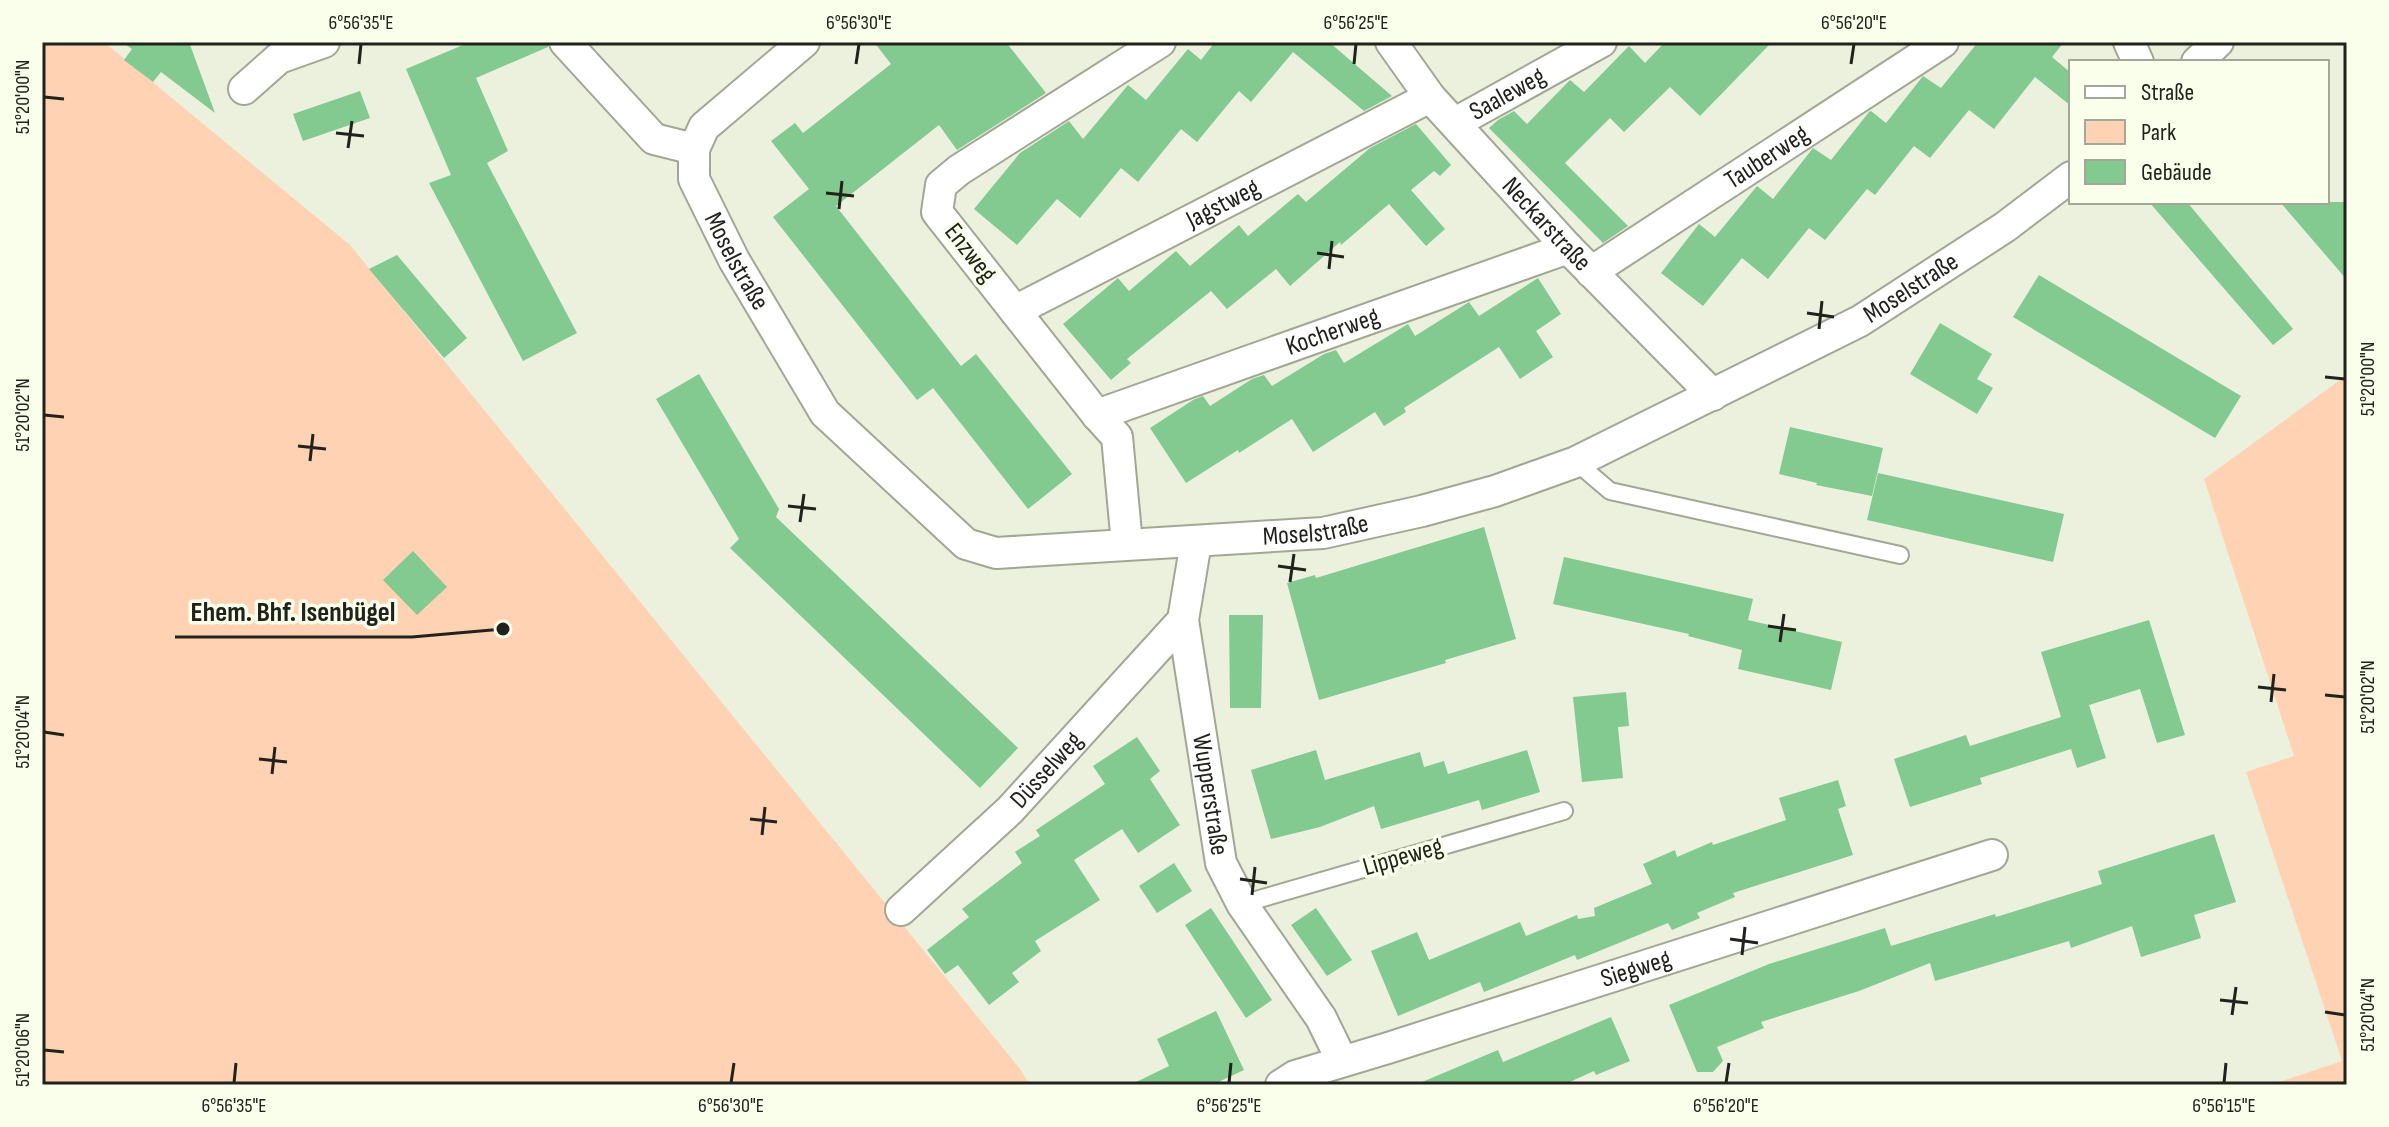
<svg xmlns="http://www.w3.org/2000/svg" width="2389" height="1127" font-family="'Sofia Sans Condensed',sans-serif">
	<rect width="100%" height="100%" fill="#ecf1dd"/>
	<path fill="#fed2b2" d="M 42,42 L 104,42 L 350,245 L 1020,1069 L 1030,1085 L 42,1085 Z
		M 2347,375 L 2347,1085 L 2270,1085 L 2342,1061 L 2246,772 L 2294,756 L 2204,479 Z"/>
	<path fill="#82ca90" d="M 122,42 L 189,42 L 215,113 L 161,72 L 153,82 L 124,60 L 132,49 Z
		M 470,42 L 548,42 L 548,47 L 476,78 L 508,151 L 487,163 L 577,333 L 523,361 L 429,183 L 451,175 L 406,69 Z
		M 874,42 L 1006,42 L 1046,93 L 957,150 L 939,125 L 836,206 L 961,366 L 976,354 L 1072,474 L 1028,509 L 933,388 L 917,400 L 773,217 L 809,189 L 771,141 L 795,123 L 803,133 L 891,64 Z
		M 1215,42 L 1329,42 L 1392,96 L 1364,111 L 1293,52 L 1251,102 L 1239,91 L 1197,142 L 1181,129 L 1138,182 L 1121,168 L 1080,218 L 1057,199 L 1017,245 L 974,209 L 1020,153 L 1069,121 L 1083,139 L 1128,85 L 1146,100 L 1188,49 L 1201,60 Z
		M 1665,42 L 1772,42 L 1700,116 L 1670,87 L 1624,132 L 1610,118 L 1565,163 L 1628,226 L 1603,243 L 1489,128 L 1498,120 L 1514,111 L 1527,124 L 1570,80 L 1584,92 L 1629,46 L 1645,63 Z
		M 1978,42 L 2064,42 L 2052,57 L 2071,73 L 2071,106 L 2035,77 L 1994,129 L 1969,110 L 1930,158 L 1914,146 L 1875,195 L 1867,189 L 1825,240 L 1809,228 L 1768,279 L 1742,258 L 1703,306 L 1661,273 L 1699,224 L 1715,237 L 1757,186 L 1773,199 L 1813,148 L 1831,160 L 1869,112 L 1871,111 L 1886,123 L 1923,76 L 1941,88 Z
		M 360,91 L 370,118 L 303,141 L 293,114 Z
		M 1416,124 L 1451,165 L 1440,176 L 1434,171 L 1411,190 L 1445,229 L 1426,246 L 1389,204 L 1341,245 L 1340,242 L 1290,286 L 1276,269 L 1227,309 L 1211,291 L 1127,359 L 1131,363 L 1111,380 L 1063,324 L 1118,278 L 1129,291 L 1176,251 L 1190,266 L 1239,225 L 1248,236 L 1298,194 L 1306,202 L 1370,148 Z
		M 2149,202 L 2187,202 L 2293,329 L 2273,345 Z
		M 2280,202 L 2347,202 L 2347,280 L 2323,252 Z
		M 397,255 L 467,338 L 444,358 L 369,269 Z
		M 2039,275 L 2241,396 L 2215,438 L 2013,317 Z
		M 1538,278 L 1561,314 L 1536,331 L 1553,357 L 1520,379 L 1499,347 L 1404,408 L 1406,412 L 1384,426 L 1375,412 L 1313,452 L 1292,419 L 1239,453 L 1238,450 L 1186,483 L 1150,428 L 1193,400 L 1203,396 L 1210,406 L 1252,379 L 1264,375 L 1272,386 L 1324,354 L 1336,350 L 1344,363 L 1408,324 L 1415,336 L 1469,302 L 1479,316 Z
		M 1940,323 L 1992,354 L 1977,379 L 1993,388 L 1977,414 L 1910,374 Z
		M 699,374 L 779,509 L 776,517 L 1018,748 L 980,788 L 730,548 L 739,539 L 656,399 Z
		M 1790,427 L 1883,448 L 1872,496 L 1816,485 L 1817,483 L 1779,474 Z
		M 1878,473 L 2064,514 L 2053,562 L 1867,520 Z
		M 1484,527 L 1516,639 L 1445,660 L 1446,663 L 1319,700 L 1287,583 L 1315,575 L 1316,578 Z
		M 413,551 L 447,587 L 417,615 L 383,580 Z
		M 1564,557 L 1753,599 L 1748,620 L 1842,642 L 1831,690 L 1738,669 L 1742,650 L 1688,636 L 1689,634 L 1553,604 Z
		M 1229,615 L 1263,615 L 1261,708 L 1230,708 Z
		M 2149,620 L 2185,735 L 2157,743 L 2140,689 L 2089,705 L 2106,758 L 2077,768 L 2071,749 L 1980,778 L 1982,784 L 1910,807 L 1894,759 L 1966,735 L 1970,746 L 2061,717 L 2041,652 Z
		M 1626,692 L 1629,726 L 1618,727 L 1623,778 L 1582,782 L 1573,697 Z
		M 1137,737 L 1160,771 L 1150,779 L 1180,825 L 1138,853 L 1122,829 L 1074,860 L 1100,900 L 1035,941 L 1041,951 L 1012,973 L 1019,982 L 989,1005 L 958,965 L 945,974 L 927,950 L 969,917 L 962,909 L 1022,863 L 1015,852 L 1040,836 L 1036,830 L 1105,784 L 1093,766 Z
		M 1316,750 L 1325,780 L 1420,752 L 1424,767 L 1444,761 L 1448,774 L 1527,750 L 1540,792 L 1482,810 L 1479,800 L 1381,829 L 1374,806 L 1320,827 L 1271,839 L 1251,770 Z
		M 1838,780 L 1846,806 L 1838,809 L 1853,855 L 1733,893 L 1735,897 L 1697,913 L 1700,918 L 1672,930 L 1668,923 L 1577,960 L 1575,955 L 1484,992 L 1480,982 L 1398,1016 L 1371,951 L 1417,932 L 1429,960 L 1520,922 L 1526,936 L 1577,915 L 1578,919 L 1595,916 L 1594,908 L 1652,884 L 1643,864 L 1675,850 L 1677,857 L 1712,842 L 1713,845 L 1786,820 L 1779,798 Z
		M 2214,834 L 2236,902 L 2194,915 L 2201,938 L 2141,957 L 2132,926 L 2071,948 L 2069,941 L 1935,981 L 1930,963 L 1859,991 L 1761,1022 L 1764,1028 L 1717,1047 L 1723,1061 L 1713,1072 L 1697,1072 L 1669,1005 L 1769,964 L 1885,928 L 1891,946 L 1995,914 L 1996,917 L 2102,884 L 2098,871 Z
		M 1174,863 L 1192,891 L 1157,913 L 1139,886 Z
		M 1211,908 L 1272,1000 L 1246,1018 L 1185,925 Z
		M 1316,908 L 1352,960 L 1327,976 L 1291,925 Z
		M 1216,1011 L 1244,1070 L 1212,1085 L 1130,1085 L 1169,1066 L 1157,1039 Z
		M 1611,1017 L 1630,1061 L 1596,1075 L 1594,1071 L 1563,1085 L 1415,1085 L 1498,1050 L 1503,1062 Z"/>
	<g fill="none" stroke-linecap="round" stroke-linejoin="round">
		<g stroke="#a2a793" stroke-width="20">
			<path id="service" d="M 1576,462 L 1610,491 L 1900,555
				M 1242,904 L 1564,811"/>
		</g>
		<g stroke="#a2a793" stroke-width="34">
			<g id="minor">
				<path d="M 565,42 L 654,139 L 694,149"/>
				<path id="s1" d="M 804,42 L 704,127 L 694,149 L 694,179 L 734,260 L 825,413 L 966,544 L 996,553 L 1323,533 L 1422,511 L 1495,491 L 1576,462 L 1860,321 L 2005,227 L 2071,177"/>
				<path id="s2" d="M 1391,42 L 1430,97 L 1568,248 L 1713,395"/>
				<path d="M 2129,42 L 2138,62"/>
				<path d="M 2197,62 L 2218,42"/>
				<path d="M 244,89 L 279,58 L 324,42"/>
				<path id="s3" d="M 1455,123 L 1601,42"/>
				<path id="s4" d="M 1591,272 L 1943,42"/>
				<path id="s5" d="M 1015,311 L 1430,97"/>
				<path id="s6" d="M 1097,415 L 1568,248"/>
				<path id="s7" d="M 1196,542 L 1183,620 L 1221,863 L 1242,904 L 1321,1018 L 1342,1061"/>
				<path d="M 1127,544 L 1117,437 L 1097,415 L 937,212 L 941,185 L 959,170 L 1160,42"/>
				<path id="s8" d="M 901,910 L 1010,810 L 1183,620"/>
				<path id="s9" d="M 1281,1085 L 1295,1076 L 1388,1048 L 1992,855"/>
			</g>
		</g>
		<use href="#service" stroke="#fff" stroke-width="16"/>
		<use href="#minor" stroke="#fff" stroke-width="30"/>
	</g>
	<path fill="none" stroke="#20221b" stroke-width="3" d="M 359,64 L 361,44M 856,64 L 859,44M 1354,64 L 1356,44M 1851,64 L 1854,44M 44,97 L 64,99M 336,133 L 364,136M 348,148 L 352,121M 826,193 L 854,196M 839,209 L 842,181M 1317,253 L 1344,257M 1329,269 L 1332,241M 1807,313 L 1834,317M 1819,329 L 1822,301M 2325,377 L 2345,379M 44,415 L 64,417M 298,446 L 326,449M 310,461 L 313,434M 788,506 L 816,509M 800,522 L 804,494M 1278,566 L 1306,570M 1290,582 L 1294,554M 1768,626 L 1796,630M 1780,642 L 1784,614M 2258,687 L 2286,690M 2325,695 L 2345,697M 2271,702 L 2274,674M 44,732 L 64,735M 259,759 L 287,762M 272,774 L 275,747M 750,819 L 777,822M 762,835 L 765,807M 1240,879 L 1267,883M 1252,895 L 1255,867M 1730,939 L 1758,943M 1742,955 L 1745,927M 2220,1000 L 2248,1003M 2325,1012 L 2345,1015M 2232,1015 L 2236,987M 44,1050 L 64,1052M 234,1083 L 236,1063M 731,1083 L 734,1063M 1229,1083 L 1231,1063M 1726,1083 L 1729,1063M 2224,1083 L 2226,1063"/>
	<g text-anchor="middle" dominant-baseline="central" stroke-width="7" stroke-linejoin="round" paint-order="stroke">
		<g font-size="26" fill="#20221b" stroke="#f9ffea">
			<text stroke="none"><textPath href="#s3" startOffset="60">Saaleweg</textPath></text>
			<text stroke="none"><textPath href="#s4" startOffset="210">Tauberweg</textPath></text>
			<text stroke="none"><textPath href="#s5" startOffset="234">Jagstweg</textPath></text>
			<text stroke="none"><textPath href="#s2" startOffset="240">Neckarstraße</textPath></text>
			<text transform="translate(970 253) rotate(52)">Enzweg</text>
			<text stroke="none"><textPath href="#s1" startOffset="278">Moselstraße</textPath></text>
			<text stroke="none"><textPath href="#s1" startOffset="1646">Moselstraße</textPath></text>
			<text stroke="none"><textPath href="#s6" startOffset="250">Kocherweg</textPath></text>
			<text stroke="none"><textPath href="#s1" startOffset="998">Moselstraße</textPath></text>
			<text stroke="none"><textPath href="#s8" startOffset="202">Düsselweg</textPath></text>
			<text stroke="none"><textPath href="#s7" startOffset="256">Wupperstraße</textPath></text>
			<text transform="translate(1403 857) rotate(-16)">Lippeweg</text>
			<text stroke="none"><textPath href="#s9" startOffset="374">Siegweg</textPath></text>
		</g>
	</g>
	<path fill="none" stroke="#20221b" stroke-width="3" d="M503 629L412 637H175"/>
	<circle fill="#20221b" stroke="#f9ffea" stroke-width="3" cx="503" cy="629" r="8"/>
	<g font-size="28" text-anchor="middle" font-weight="bold" fill="#20221b" stroke="#f9ffea" stroke-width="7" stroke-linejoin="round" paint-order="stroke">
		<text x="293" y="621">Ehem. Bhf. Isenbügel</text>
	</g>
	<rect width="2389" height="1127" fill="none" stroke="#f9ffea" stroke-width="88"/>
	<rect x="2069" y="60" width="260" height="144" fill="#f9ffea" stroke="#a2a797" stroke-width="2"/>
	<rect x="2085" y="86" width="40" height="12" fill="#ffffff" stroke="#a2a797" stroke-width="2"/>
	<text x="2141" y="100" font-size="24" fill="#20221b">Straße</text>
	<rect x="2085" y="120" width="40" height="24" fill="#fed2b2" stroke="#a2a797" stroke-width="2"/>
	<text x="2141" y="140" font-size="24" fill="#20221b">Park</text>
	<rect x="2085" y="160" width="40" height="24" fill="#82ca90" stroke="#a2a797" stroke-width="2"/>
	<text x="2141" y="180" font-size="24" fill="#20221b">Gebäude</text>
	<rect x="44" y="44" width="2301" height="1039" fill="none" stroke="#20221b" stroke-width="3"/>
	<g font-size="20" text-anchor="middle" fill="#20221b">
		<text x="361" y="29">6°56'35"E</text>
		<text x="859" y="29">6°56'30"E</text>
		<text x="1356" y="29">6°56'25"E</text>
		<text x="1854" y="29">6°56'20"E</text>
		<text transform="translate(22 97) rotate(-90)" y="7">51°20'00"N</text>
		<text transform="translate(2367 379) rotate(-90)" y="7">51°20'00"N</text>
		<text transform="translate(22 415) rotate(-90)" y="7">51°20'02"N</text>
		<text transform="translate(2367 697) rotate(-90)" y="7">51°20'02"N</text>
		<text transform="translate(22 732) rotate(-90)" y="7">51°20'04"N</text>
		<text transform="translate(2367 1015) rotate(-90)" y="7">51°20'04"N</text>
		<text transform="translate(22 1050) rotate(-90)" y="7">51°20'06"N</text>
		<text x="234" y="1112">6°56'35"E</text>
		<text x="731" y="1112">6°56'30"E</text>
		<text x="1229" y="1112">6°56'25"E</text>
		<text x="1726" y="1112">6°56'20"E</text>
		<text x="2224" y="1112">6°56'15"E</text>
	</g>
</svg>
